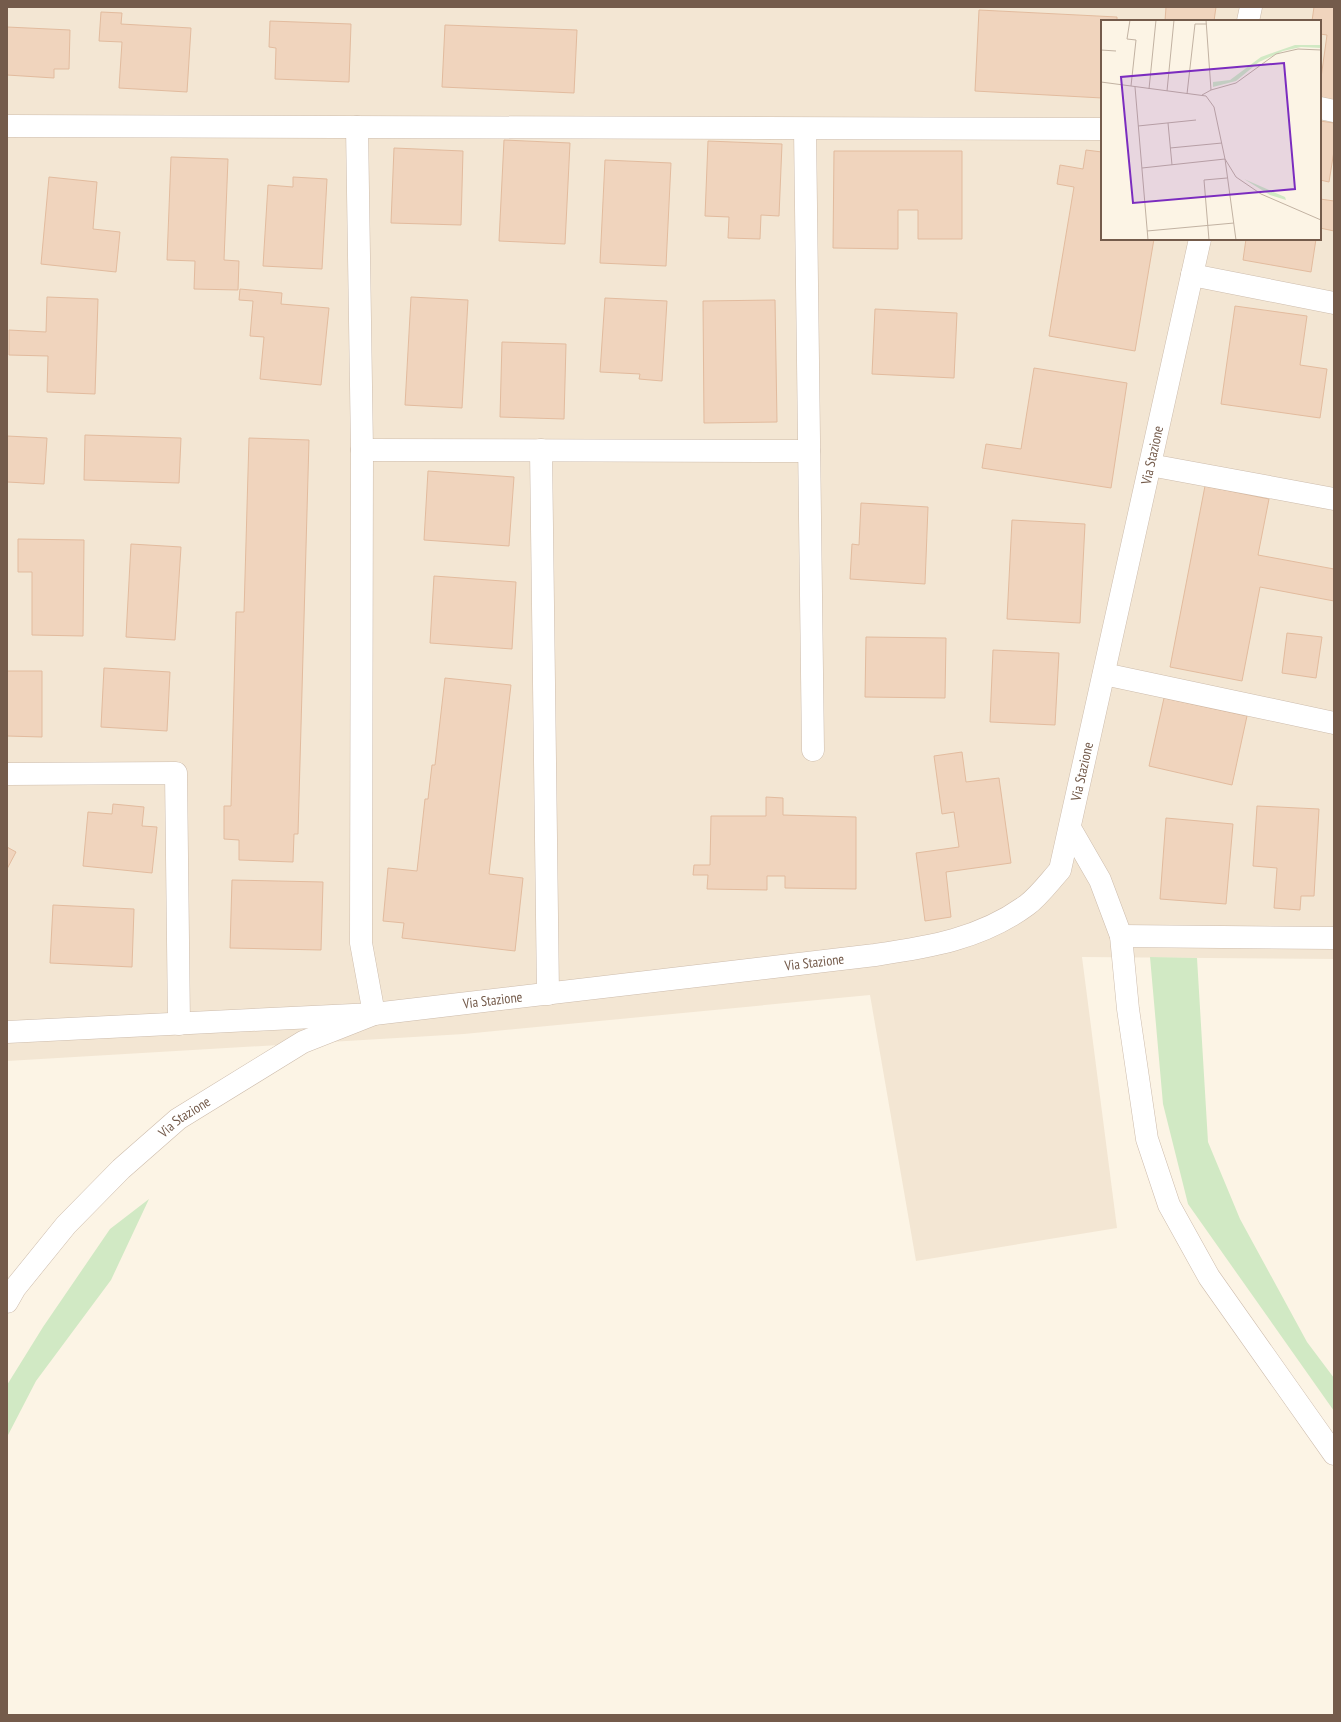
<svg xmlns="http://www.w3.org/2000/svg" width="1341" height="1722" font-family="'PT Sans Narrow',sans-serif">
	<rect width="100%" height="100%" fill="#fcf4e5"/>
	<path fill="#f3e6d3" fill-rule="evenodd" d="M 7,7 L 1334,7 L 1334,959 L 1082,957 L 1117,1228 L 916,1261 L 870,995 L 464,1034 L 7,1061 ZM 1102,21 L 1320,21 L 1320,239 L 1102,239 Z"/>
	<path fill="#d1e9c4" d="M 1150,957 L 1197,958 L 1208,1142 L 1240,1219 L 1307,1342 L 1334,1378 L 1334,1411 L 1188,1204 L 1163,1104 Z
		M 149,1199 L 111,1280 L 36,1381 L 7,1437 L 7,1385 L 43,1327 L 110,1229 Z"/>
	<path fill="#f0d4bd" stroke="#e2bb9e" d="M 1166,7 L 1216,7 L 1214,21 L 1165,21 Z
		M 1314,7 L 1334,7 L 1334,107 L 1320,105 L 1320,85 L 1327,35 L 1320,34 L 1320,21 L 1312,21 Z
		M 979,10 L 1117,17 L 1117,21 L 1102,21 L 1102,98 L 975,91 Z
		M 101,12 L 122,13 L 121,24 L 191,28 L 187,92 L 119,88 L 122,42 L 99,41 Z
		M 270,21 L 351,24 L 349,82 L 275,79 L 276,48 L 269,47 Z
		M 445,25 L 577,30 L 574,93 L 442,87 Z
		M 7,27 L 70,30 L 69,69 L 54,69 L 54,78 L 7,75 Z
		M 1320,121 L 1334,123 L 1334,151 L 1329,182 L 1320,180 Z
		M 504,140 L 570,143 L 565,244 L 499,241 Z
		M 708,141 L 782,144 L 779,216 L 761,215 L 760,239 L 728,238 L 729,217 L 705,216 Z
		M 394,148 L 463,151 L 461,225 L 391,223 Z
		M 1086,150 L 1102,152 L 1102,239 L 1154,239 L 1135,351 L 1049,336 L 1074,187 L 1057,184 L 1060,165 L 1083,169 Z
		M 834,151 L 962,151 L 962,239 L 918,239 L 918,210 L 898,210 L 898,249 L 833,248 Z
		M 171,157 L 228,159 L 224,260 L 239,261 L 238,290 L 194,289 L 195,261 L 167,260 Z
		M 605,160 L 671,163 L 666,266 L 600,263 Z
		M 49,177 L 97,182 L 93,229 L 120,232 L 116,272 L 41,264 Z
		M 293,177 L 327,179 L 322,269 L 263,266 L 268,185 L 293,187 Z
		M 1320,199 L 1334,201 L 1334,231 L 1320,228 Z
		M 1246,239 L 1316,239 L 1311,272 L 1243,260 Z
		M 240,289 L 282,293 L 281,304 L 329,308 L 321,385 L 260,379 L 264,337 L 250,336 L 253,301 L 239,300 Z
		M 47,297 L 98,299 L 95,394 L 47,392 L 48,356 L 9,355 L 9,330 L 46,332 Z
		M 411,297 L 468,300 L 462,408 L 405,405 Z
		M 605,298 L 667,301 L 662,381 L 639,379 L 640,374 L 600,372 Z
		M 775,300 L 777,422 L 704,423 L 703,301 Z
		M 1235,306 L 1307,316 L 1300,365 L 1327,369 L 1320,418 L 1221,404 Z
		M 875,309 L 957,313 L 954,378 L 872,374 Z
		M 502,342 L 566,344 L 564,419 L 500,417 Z
		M 1034,368 L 1127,383 L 1111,488 L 982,468 L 986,444 L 1021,449 Z
		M 85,435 L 181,438 L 179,483 L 84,480 Z
		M 7,436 L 47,438 L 44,484 L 7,482 Z
		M 249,438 L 309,440 L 298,834 L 294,834 L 293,862 L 239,860 L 239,840 L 224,839 L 224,806 L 231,806 L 236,612 L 244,612 Z
		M 428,471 L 514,477 L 509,546 L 424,540 Z
		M 1205,486 L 1269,499 L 1258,555 L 1334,569 L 1334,601 L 1260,587 L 1242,681 L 1170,667 Z
		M 861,503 L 928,507 L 925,584 L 850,579 L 852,544 L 859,545 Z
		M 1012,520 L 1085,524 L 1080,623 L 1007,619 Z
		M 18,539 L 84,540 L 83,636 L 32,635 L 32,572 L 18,572 Z
		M 131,544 L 181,547 L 175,640 L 126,637 Z
		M 434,576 L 516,582 L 512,649 L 430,643 Z
		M 1287,633 L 1322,637 L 1316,678 L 1282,673 Z
		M 866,637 L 946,638 L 945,698 L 865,697 Z
		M 993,650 L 1059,653 L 1055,725 L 990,722 Z
		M 104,668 L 170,672 L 167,731 L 101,727 Z
		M 7,671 L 42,671 L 42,737 L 7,736 Z
		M 445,678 L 511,685 L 489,874 L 523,878 L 515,951 L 402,938 L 404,923 L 383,921 L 388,868 L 417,871 L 425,799 L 428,799 L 432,765 L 435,765 Z
		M 1164,698 L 1247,716 L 1232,785 L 1149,766 Z
		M 962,752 L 966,782 L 999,778 L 1011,863 L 946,872 L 951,917 L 925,921 L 916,853 L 959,847 L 954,812 L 942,814 L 934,756 Z
		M 766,797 L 783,798 L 783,815 L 856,817 L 856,889 L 785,888 L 785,876 L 767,876 L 767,890 L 707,889 L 708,875 L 693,875 L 694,865 L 710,865 L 711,816 L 766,816 Z
		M 113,804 L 144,807 L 142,826 L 157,827 L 152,873 L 83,866 L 88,812 L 112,814 Z
		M 1257,806 L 1319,809 L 1314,896 L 1301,896 L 1300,910 L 1274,908 L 1277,868 L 1253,866 Z
		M 1166,818 L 1233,824 L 1226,904 L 1160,899 Z
		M 7,847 L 16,852 L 7,869 Z
		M 232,880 L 323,882 L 321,950 L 230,948 Z
		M 53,905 L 134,909 L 132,967 L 50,963 Z"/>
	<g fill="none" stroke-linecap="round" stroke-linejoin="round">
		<g stroke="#cdbcac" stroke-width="23">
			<g id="minor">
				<path d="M 1248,21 L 1251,7"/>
				<path d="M 1320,108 L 1334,111"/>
				<path d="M 7,126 L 1102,129"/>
				<path d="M 805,129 L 813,750"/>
				<path d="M 1192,275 L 1334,303"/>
				<path d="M 362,450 L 809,451"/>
				<path d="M 541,450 L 548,994"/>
				<path d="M 1150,465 L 1334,499"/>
				<path d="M 1104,674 L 1334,723"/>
				<path d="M 7,774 L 176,773 L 179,1024"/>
				<path d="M 1070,828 L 1100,880 L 1121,936 L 1128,1009 L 1147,1139 L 1169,1205 L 1209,1277 L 1334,1454"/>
				<path d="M 1121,936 L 1334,938"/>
				<path d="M 7,1032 L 374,1014 L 361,943 L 362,450 L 357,127"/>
				<path id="s1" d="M 7,1302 L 15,1288 L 66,1225 L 121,1169 L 178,1119 L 303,1042 L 374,1014 L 875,955 C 929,947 981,939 1027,905 C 1039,896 1050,881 1060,870 L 1200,239"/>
			</g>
		</g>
		<use href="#minor" stroke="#fff" stroke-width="22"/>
	</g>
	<g text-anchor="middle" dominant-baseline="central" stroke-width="3.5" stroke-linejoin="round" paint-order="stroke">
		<g font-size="14" fill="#745b4b" stroke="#fef8eb">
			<text stroke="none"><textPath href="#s1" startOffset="1614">Via Stazione</textPath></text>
			<text stroke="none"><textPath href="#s1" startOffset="1290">Via Stazione</textPath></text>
			<text stroke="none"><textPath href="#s1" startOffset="918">Via Stazione</textPath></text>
			<text stroke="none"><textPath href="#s1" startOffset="594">Via Stazione</textPath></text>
			<text stroke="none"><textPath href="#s1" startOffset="258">Via Stazione</textPath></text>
		</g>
	</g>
	<g transform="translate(1101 20)">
		<rect width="220" height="220" fill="#fcf4e5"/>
		<path d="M 194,25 L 220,25 L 220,28 L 200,27 L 182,31 L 158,42 L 135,61 L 112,67 L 112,62 L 129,60 L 160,37 ZM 143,159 L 184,177 L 185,180 L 169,175 Z" fill="#d1e9c4"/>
		<path fill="none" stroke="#c2b2a2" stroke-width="1" d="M 29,0 L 26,19 L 35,20 L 30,66M 105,0 L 110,70M 0,30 L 15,31M 0,62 L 105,76 L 113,87 L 124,139 L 135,157 L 160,174 L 220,200M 34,67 L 47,220M 48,69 L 55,0M 66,71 L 73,0M 86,74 L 94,4 L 106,4M 101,75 L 110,70 L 135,63 L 175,34 L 197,29 L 220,30M 67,103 L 71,145M 37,106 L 95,100M 69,128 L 121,123M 41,148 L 124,139 L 135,220M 46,211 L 133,203M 108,220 L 103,160 L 126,158"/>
		<path fill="#7b2cbf" fill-opacity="0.15" stroke="#7b2cbf" stroke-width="2" d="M 183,43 L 194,169 L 32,183 L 20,57 Z"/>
		<rect width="220" height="220" fill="none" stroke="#745b4b" stroke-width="2"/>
	</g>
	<rect width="1341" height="1722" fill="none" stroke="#745b4b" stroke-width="16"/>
</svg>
